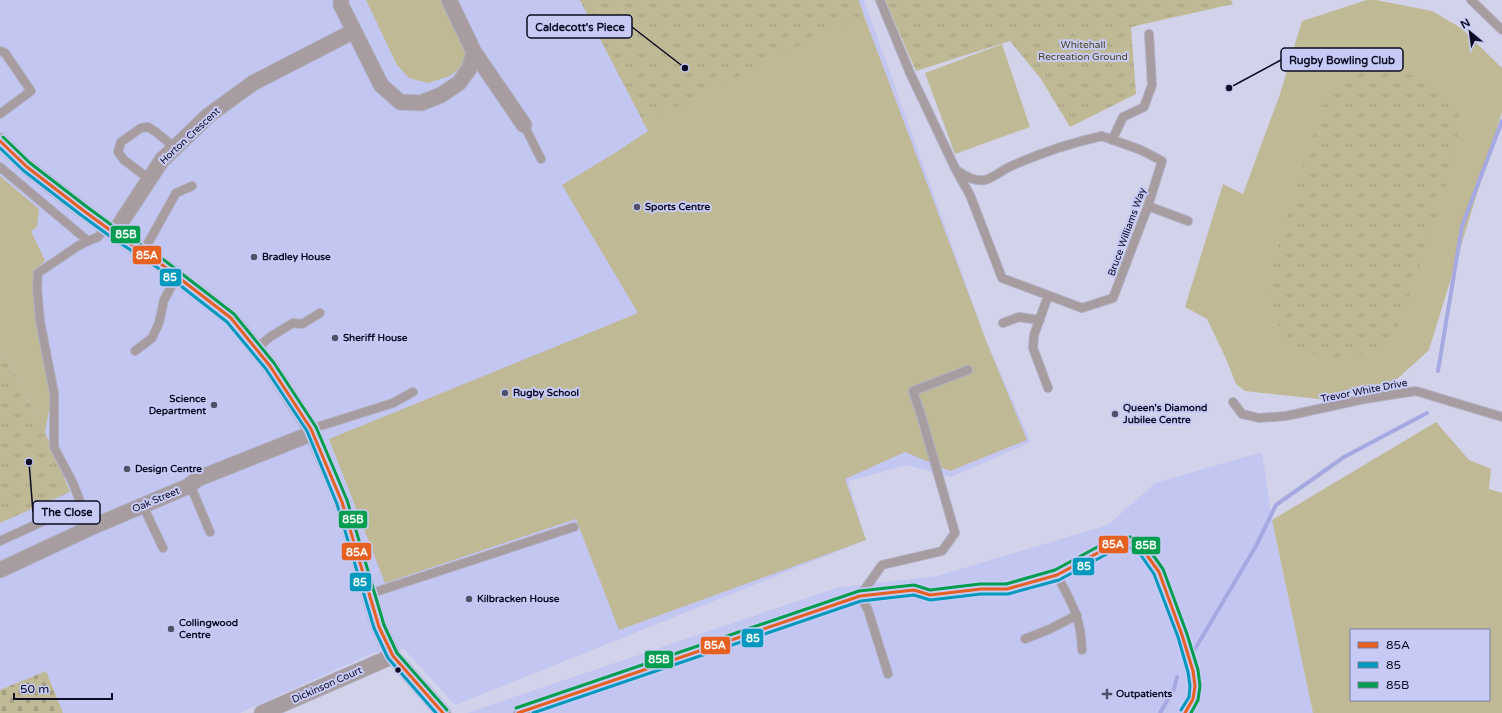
<svg xmlns="http://www.w3.org/2000/svg" width="1502" height="713" font-family="'Varela Round',sans-serif">
	<defs>
		<pattern id="cemetery-stones" width="16" height="16" patternUnits="userSpaceOnUse"><rect width="16" height="16" fill="#bfb996"/><path d="M2 7V4a2 2 0 0 1 4 0v3zM10 15v-3a2 2 0 0 1 4 0v3z" fill="#a39e81"/></pattern>
		<pattern id="park-tufts" width="24" height="20" patternUnits="userSpaceOnUse"><rect width="24" height="20" fill="#bfb996"/><path d="M3 7l-1-3M5 7V3M7 7l1-3M15 17l-1-3M17 17v-4M19 17l1-3" fill="none" stroke="#a39e81"/></pattern>
	</defs>
	<rect width="100%" height="100%" fill="#d2d3ea"/>
	<path fill="#c4c6f2" d="M 0,0 L 864,0 L 987,343 L 1031,442 L 951,477 L 907,465 L 848,481 L 866,540 L 455,705 L 404,649 L 373,653 L 240,713 L 63,713 L 46,671 L 0,690 L 0,573 L 4,570 L 0,560 Z
		M 1262,452 L 1272,520 L 1313,713 L 467,713 L 836,588 L 937,576 L 1108,525 L 1155,483 Z"/>
	<path fill="#bfb996" fill-rule="evenodd" d="M 366,0 L 455,0 L 470,33 L 464,65 L 450,76 L 428,83 L 409,78 L 397,65 Z
		M 580,0 L 858,0 L 987,343 L 1027,440 L 950,471 L 905,452 L 845,479 L 866,540 L 619,630 L 576,519 L 385,583 L 329,439 L 638,313 L 562,185 L 618,151 L 648,131 Z
		M 1367,0 L 1376,0 L 1432,11 L 1461,28 L 1502,68 L 1502,112 L 1429,350 L 1396,380 L 1328,400 L 1245,391 L 1236,384 L 1227,361 L 1207,319 L 1185,307 L 1223,184 L 1243,194 L 1280,94 L 1302,21 Z
		M 1002,44 L 1030,127 L 955,154 L 925,73 Z
		M 0,176 L 39,209 L 37,227 L 31,231 L 45,260 L 33,274 L 36,317 L 51,400 L 45,432 L 0,345 Z
		M 1436,422 L 1469,460 L 1491,469 L 1489,489 L 1502,493 L 1502,713 L 1313,713 L 1272,520 ZM 1351,630 L 1489,630 L 1489,700 L 1351,700 Z"/>
	<path fill="url(#cemetery-stones)" d="M 46,671 L 63,713 L 0,713 L 0,690 Z"/>
	<path fill="url(#park-tufts)" d="M 580,0 L 858,0 L 864,14 L 644,123 Z
		M 885,0 L 1231,0 L 1233,4 L 1131,27 L 1136,94 L 1070,127 L 1041,79 L 1010,41 L 916,71 Z
		M 1366,70 L 1395,70 L 1407,73 L 1430,83 L 1443,94 L 1455,108 L 1459,116 L 1459,139 L 1435,220 L 1402,320 L 1392,335 L 1381,345 L 1368,352 L 1346,359 L 1331,358 L 1312,354 L 1299,348 L 1287,336 L 1276,322 L 1268,302 L 1270,271 L 1325,97 L 1345,74 Z
		M 0,345 L 45,432 L 70,492 L 0,523 Z"/>
	<g fill="none" stroke-linecap="round" stroke-linejoin="round">
		<path stroke="#a6a8e2" stroke-width="4" d="M 1438,371 L 1462,226 L 1502,121
			M 1195,649 L 1256,546 L 1276,505 L 1344,457 L 1427,413
			M 1160,713 L 1174,689 L 1177,677"/>
		<g stroke="#b0b1c4" stroke-width="10">
			<path id="lane" d="M 880,0 L 910,73 L 956,170
				M 1471,0 L 1502,30
				M 0,51 L 5,53 L 31,91 L 0,114
				M 524,125 L 541,159
				M 1102,136 L 1141,150 L 1162,161 L 1148,206 L 1113,298 L 1082,308 L 1002,278 L 970,195 L 956,170 C 964,175 974,182 985,180 C 993,178 1001,171 1009,167 C 1038,154 1070,143 1102,136 Z
				M 1112,140 L 1123,117 L 1144,107 L 1152,85 L 1149,34
				M 0,167 L 88,241
				M 149,179 L 124,160 L 118,152 L 121,142 L 141,128 L 148,127 L 156,132 L 175,148
				M 1148,206 L 1188,221
				M 143,252 L 176,193 L 192,186
				M 1003,323 L 1019,317 L 1040,320
				M 256,349 L 270,337 L 293,323 L 302,324 L 320,313
				M 135,351 L 152,338 L 159,323 L 164,300 L 177,276
				M 1048,388 L 1033,348 L 1034,335 L 1048,296
				M 1233,402 L 1242,414 L 1259,418 L 1286,416 L 1364,399 L 1416,391 L 1502,417
				M 311,429 L 393,403 L 413,392
				M 189,486 L 191,487 L 210,532
				M 143,506 L 163,548
				M 0,541 L 81,504 L 73,483 L 54,447 L 54,393 L 40,321 L 37,287 L 38,273 L 78,246 L 88,241 L 98,237 L 106,227
				M 1057,575 C 1072,604 1081,617 1082,650
				M 369,594 L 574,527
				M 860,596 L 882,565 L 942,551 L 955,533 L 921,415 L 913,391 L 968,370
				M 860,596 L 868,610 L 888,674
				M 1025,639 L 1050,629 L 1077,615
				M 518,713 L 860,596 L 914,590 L 930,595 L 981,589 L 1007,589 L 1057,575 L 1114,544 L 1129,542 L 1141,547 L 1152,561 L 1159,572 C 1168,598 1201,673 1194,697 C 1193,702 1188,708 1185,713"/>
		</g>
		<g stroke="#b0b1c4" stroke-width="17">
			<path id="street" d="M 341,0 L 341,5 L 381,85 L 400,102 L 421,103 L 441,95 L 459,83 L 469,69 L 474,52 L 449,0
				M 474,52 L 524,125
				M 0,141 L 27,167 L 84,211 L 114,233 L 161,264 L 231,318 L 270,366 L 311,429 L 342,502 L 379,627 L 393,656 L 443,713
				M 114,233 L 162,160 L 209,115 L 253,83 L 354,31
				M 0,570 L 92,527 L 189,486 L 197,479 L 313,433
				M 262,713 L 393,656"/>
		</g>
		<use href="#lane" stroke="#a79c9f" stroke-width="8"/>
		<use href="#street" stroke="#a79c9f" stroke-width="15"/>
		<g stroke="#c7caf4" stroke-width="6">
			<path id="bus-1" d="M 0,141 L 27,167 L 84,211 L 114,233 L 161,264 L 231,318 L 270,366 L 311,429 L 342,502 L 379,627 L 393,656 L 443,713
				M 518,713 L 860,596 L 914,590 L 930,595 L 981,589 L 1007,589 L 1057,575 L 1114,544 L 1129,542 L 1141,547 L 1159,572 L 1182,635 L 1193,671 L 1195,686 L 1193,699 L 1185,713"/>
		</g>
		<g stroke="#c7caf4" stroke-width="6">
			<path id="bus-2" d="M 0,148 L 24,171 L 81,215 L 111,237 L 158,268 L 227,322 L 266,369 L 307,431 L 337,504 L 374,628 L 388,658 L 436,713
				M 533,713 L 861,601 L 914,595 L 930,600 L 981,594 L 1008,594 L 1059,580 L 1116,549 L 1128,547 L 1138,551 L 1154,574 L 1178,637 L 1188,672 L 1190,686 L 1189,697 L 1181,710"/>
		</g>
		<g stroke="#c7caf4" stroke-width="6">
			<path id="bus-3" d="M 3,137 L 30,163 L 87,207 L 117,229 L 164,260 L 234,314 L 274,363 L 316,427 L 347,500 L 384,625 L 397,653 L 447,710
				M 516,708 L 859,591 L 914,585 L 930,590 L 980,584 L 1006,584 L 1055,570 L 1112,539 L 1131,537 L 1145,544 L 1163,569 L 1187,634 L 1198,670 L 1200,686 L 1198,700 L 1191,713"/>
		</g>
		<use href="#bus-1" stroke="#e66022" stroke-width="3"/>
		<use href="#bus-2" stroke="#0199bd" stroke-width="3"/>
		<use href="#bus-3" stroke="#019e4f" stroke-width="3"/>
	</g>
	<g fill="#515169" stroke="#c7caf4" stroke-width="1.5">
		<circle cx="637" cy="207" r="4"/>
		<circle cx="254" cy="257" r="4"/>
		<circle cx="335" cy="338" r="4"/>
		<circle cx="505" cy="393" r="4"/>
		<circle cx="214" cy="405" r="4"/>
		<circle cx="1115" cy="414" r="4"/>
		<circle cx="127" cy="469" r="4"/>
		<circle cx="469" cy="599" r="4"/>
		<circle cx="171" cy="629" r="4"/>
		<path d="M1105 688h4v4h4v4h-4v4h-4v-4h-4v-4h4z"/>
	</g>
	<circle fill="#0c0b23" stroke="#c7caf4" stroke-width="1.5" cx="398" cy="670" r="3.5"/>
	<g text-anchor="middle" dominant-baseline="central" stroke-width="4" stroke-linejoin="round" paint-order="stroke">
		<g font-size="10" fill="#4a4520" stroke="#c7caf4">
			<text x="1083" y="45">Whitehall<tspan x="1083" dy="12">Recreation Ground</tspan></text>
		</g>
		<g font-size="10" fill="#0c0b23" stroke="#c7caf4">
			<text transform="translate(190 136) rotate(-43)">Horton Crescent</text>
			<text transform="translate(1127 232) rotate(-70)">Bruce Williams Way</text>
			<text transform="translate(1364 391) rotate(-11)">Trevor White Drive</text>
			<text transform="translate(156 500) rotate(-23)">Oak Street</text>
			<text transform="translate(327 685) rotate(-24)">Dickinson Court</text>
		</g>
		<g font-size="10" font-weight="bold" fill="#0c0b23" stroke="#c7caf4" text-anchor="start">
			<text x="645" y="207">Sports Centre</text>
			<text x="262" y="257">Bradley House</text>
			<text x="343" y="338">Sheriff House</text>
			<text x="513" y="393">Rugby School</text>
			<text x="206" y="399" text-anchor="end">Science<tspan x="206" dy="12">Department</tspan></text>
			<text x="1123" y="408">Queen's Diamond<tspan x="1123" dy="12">Jubilee Centre</tspan></text>
			<text x="135" y="469">Design Centre</text>
			<text x="477" y="599">Kilbracken House</text>
			<text x="179" y="623">Collingwood<tspan x="179" dy="12">Centre</tspan></text>
			<text x="1116" y="694">Outpatients</text>
		</g>
	</g>
	<path fill="none" stroke="#0c0b23" stroke-width="1.5" d="M685 68L632 27M1229 88L1281 60M29 462L33 512"/>
	<g fill="#0c0b23" stroke="#c7caf4" stroke-width="1.5">
		<circle cx="685" cy="68" r="4"/>
		<circle cx="1229" cy="88" r="4"/>
		<circle cx="29" cy="462" r="4"/>
	</g>
	<g fill="#c7caf4" stroke="#0c0b23" stroke-width="1.5">
		<rect x="527" y="15" width="105" height="23" rx="4"/>
		<rect x="1281" y="48" width="122" height="23" rx="4"/>
		<rect x="33" y="501" width="67" height="23" rx="4"/>
	</g>
	<g font-size="11" text-anchor="middle" font-weight="bold" fill="#0c0b23">
		<text x="580" y="31">Caldecott's Piece</text>
		<text x="1342" y="64">Rugby Bowling Club</text>
		<text x="67" y="516">The Close</text>
	</g>
	<g stroke="#c7caf4" stroke-width="1.5">
		<rect x="110" y="225" width="31" height="19" rx="4" fill="#019e4f"/>
		<rect x="132" y="245" width="30" height="20" rx="4" fill="#e66022"/>
		<rect x="159" y="268" width="23" height="19" rx="4" fill="#0199bd"/>
		<rect x="338" y="510" width="30" height="19" rx="4" fill="#019e4f"/>
		<rect x="1098" y="535" width="31" height="19" rx="4" fill="#e66022"/>
		<rect x="1131" y="536" width="30" height="19" rx="4" fill="#019e4f"/>
		<rect x="341" y="542" width="31" height="19" rx="4" fill="#e66022"/>
		<rect x="1072" y="557" width="23" height="19" rx="4" fill="#0199bd"/>
		<rect x="349" y="572" width="23" height="20" rx="4" fill="#0199bd"/>
		<rect x="741" y="628" width="23" height="20" rx="4" fill="#0199bd"/>
		<rect x="700" y="636" width="31" height="19" rx="4" fill="#e66022"/>
		<rect x="644" y="650" width="30" height="19" rx="4" fill="#019e4f"/>
	</g>
	<g font-size="11" text-anchor="middle" font-weight="bold" fill="#fff">
		<text x="126" y="238">85B</text>
		<text x="147" y="259">85A</text>
		<text x="170" y="281">85</text>
		<text x="353" y="523">85B</text>
		<text x="1113" y="548">85A</text>
		<text x="1146" y="549">85B</text>
		<text x="357" y="556">85A</text>
		<text x="1084" y="570">85</text>
		<text x="360" y="586">85</text>
		<text x="753" y="642">85</text>
		<text x="715" y="649">85A</text>
		<text x="659" y="663">85B</text>
	</g>
	<rect x="1350" y="629" width="140" height="72" fill="#c7caf4" stroke="#7c7ea0"/>
	<rect x="1358" y="642" width="20" height="6" fill="#e66022" stroke="#7c7ea0"/>
	<text x="1386" y="649" font-size="12" fill="#0c0b23">85A</text>
	<rect x="1358" y="662" width="20" height="6" fill="#0199bd" stroke="#7c7ea0"/>
	<text x="1386" y="669" font-size="12" fill="#0c0b23">85</text>
	<rect x="1358" y="682" width="20" height="6" fill="#019e4f" stroke="#7c7ea0"/>
	<text x="1386" y="689" font-size="12" fill="#0c0b23">85B</text>
	<g transform="translate(1470 32) rotate(331)" stroke="#c7caf4" stroke-width="3" paint-order="stroke">
	<path d="M0-3L7 15L0 10L-7 15Z" fill="#0c0b23"/>
	<text y="-6" font-size="11" font-weight="bold" text-anchor="middle" fill="#0c0b23">N</text>
	</g>
	<path d="M14 693v6h98v-6" fill="none" stroke="#0c0b23" stroke-width="2"/>
	<text x="20" y="693" font-size="12" fill="#0c0b23" stroke="#c7caf4" stroke-width="3" paint-order="stroke">50 m</text>
</svg>
